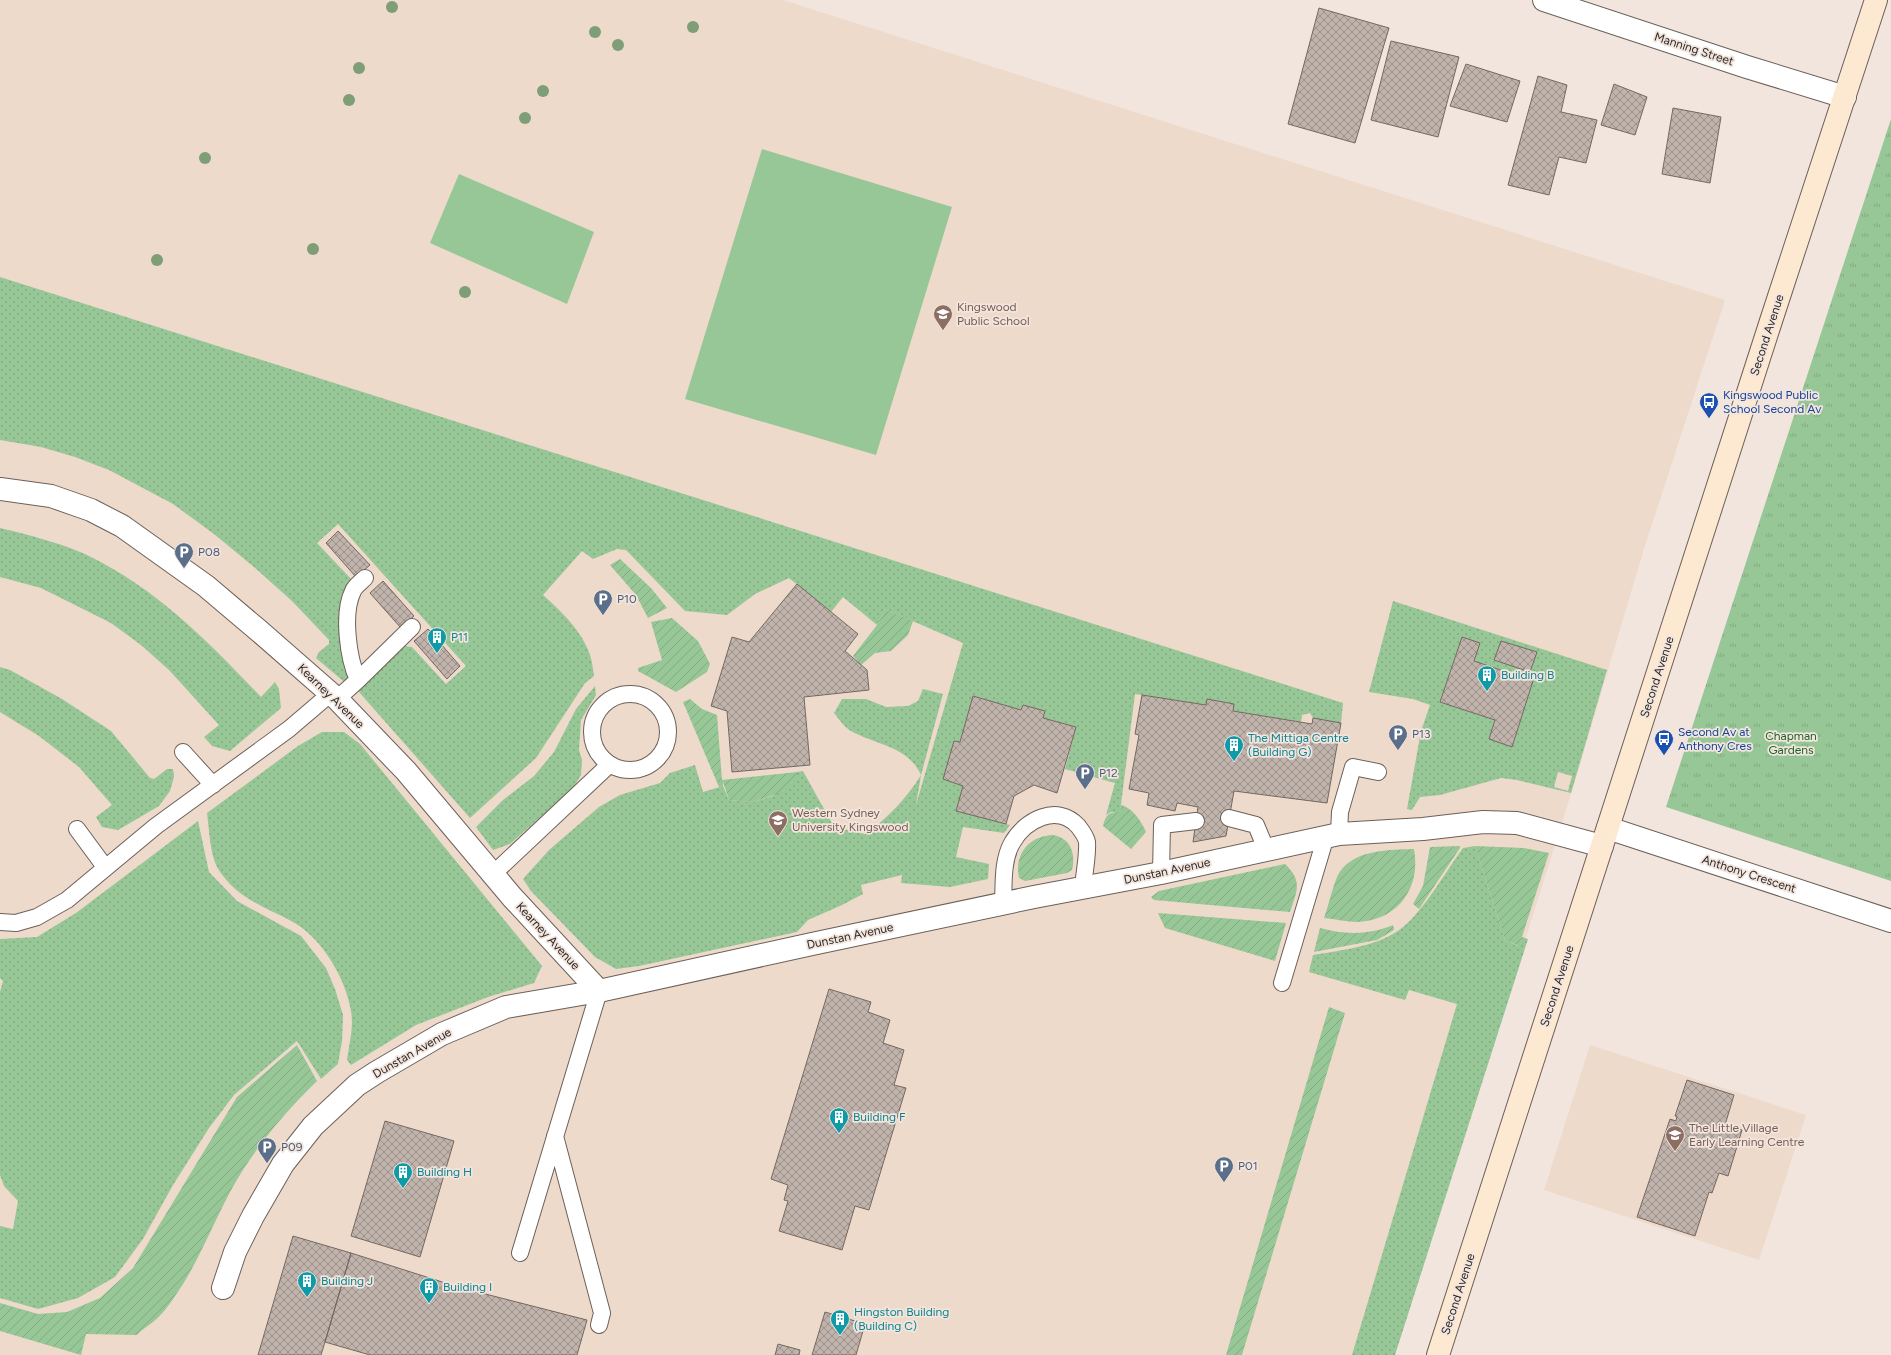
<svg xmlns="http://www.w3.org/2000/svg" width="1891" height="1355" font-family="Figtree,sans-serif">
	<defs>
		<pattern id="grass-dots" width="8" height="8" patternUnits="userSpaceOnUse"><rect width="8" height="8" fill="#97c697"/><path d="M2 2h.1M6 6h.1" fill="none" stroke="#82aa82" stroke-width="1.8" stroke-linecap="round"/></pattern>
		<pattern id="park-tufts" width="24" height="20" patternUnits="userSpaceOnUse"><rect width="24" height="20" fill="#97c697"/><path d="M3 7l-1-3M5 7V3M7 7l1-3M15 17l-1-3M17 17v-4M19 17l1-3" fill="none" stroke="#82aa82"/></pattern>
		<pattern id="garden-furrows" width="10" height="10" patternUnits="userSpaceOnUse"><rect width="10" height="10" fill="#97c697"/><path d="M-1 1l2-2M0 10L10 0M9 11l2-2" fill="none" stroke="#82aa82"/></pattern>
		<pattern id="building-cross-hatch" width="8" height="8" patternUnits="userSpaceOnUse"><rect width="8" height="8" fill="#c0b3ab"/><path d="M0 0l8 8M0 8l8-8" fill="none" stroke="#9c928b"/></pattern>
	</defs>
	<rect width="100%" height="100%" fill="#f2e5dd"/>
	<path fill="#eedacb" d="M 0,0 L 783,0 L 1725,300 L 1643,552 L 1576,778 L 1395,1355 L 0,1355 Z
		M 1590,1045 L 1806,1115 L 1759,1260 L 1544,1190 Z"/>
	<path fill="url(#grass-dots)" fill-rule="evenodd" d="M 0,277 L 1343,703 L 1341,723 L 1313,718 L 1310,713 L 1302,715 L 1301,722 L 1233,711 L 1234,704 L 1208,699 L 1206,705 L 1135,694 L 1120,812 L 1111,812 L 1106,815 L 1115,783 L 1065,769 L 1076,727 L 1043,718 L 1044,711 L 1023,705 L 1021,710 L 973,696 L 960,742 L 954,741 L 943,779 L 963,786 L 957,811 L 1010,825 L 1004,833 L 963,827 L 956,857 L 989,864 L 988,879 L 950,887 L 901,883 L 902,875 L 861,885 L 863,894 L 842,905 L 808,920 L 797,932 L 639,966 L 616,969 L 595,957 L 531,891 L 523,879 L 549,850 L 599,807 L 620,795 L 660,783 L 670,773 L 695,765 L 703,792 L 723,786 L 729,800 L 753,802 L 773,796 L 796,772 L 803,771 L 834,827 L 865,834 C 887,819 907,798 921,775 C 908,746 876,745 851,731 C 844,727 839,719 834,713 L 842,699 L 866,699 L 886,707 L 908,706 L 918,701 L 923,689 L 943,694 L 921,775 L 916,805 L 963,643 L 885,609 L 877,625 L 843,597 L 831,612 L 789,578 L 755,594 L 727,615 L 685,611 L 626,550 L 617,549 L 593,559 L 582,551 L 543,595 C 561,611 582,631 590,655 C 592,661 593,669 594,676 L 585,683 L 536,758 L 470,818 L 359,692 L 360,688 L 403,646 L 412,647 L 446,684 L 466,666 L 338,524 L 317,543 L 353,581 L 349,686 L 316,658 L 319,652 L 329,644 L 329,640 L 292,601 L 254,567 L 214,534 L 173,504 L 109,470 L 75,457 L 41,447 L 0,440 Z
		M 0,528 C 26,534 64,544 87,555 C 156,588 210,643 261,697 L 275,682 L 279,689 L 281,708 L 230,751 L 212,746 L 204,737 L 219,725 L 169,670 L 141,645 L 111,623 L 41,588 L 0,577 Z
		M 1393,601 L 1607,670 L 1571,793 L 1517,780 L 1501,778 L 1440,795 L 1420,797 L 1412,810 L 1407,809 L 1421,731 L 1430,705 L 1413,699 L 1369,692 ZM 1462,637 L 1480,643 L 1474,661 L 1533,681 L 1512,747 L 1489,739 L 1495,720 L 1440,702 ZM 1501,641 L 1537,652 L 1530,672 L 1494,660 ZM 1558,772 L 1572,776 L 1568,791 L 1554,787 Z
		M 0,667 L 10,670 L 62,699 L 111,731 L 150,778 L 154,779 L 167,769 L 173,769 L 174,777 L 170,791 L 159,806 L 118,830 L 102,827 L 96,817 L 112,805 L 79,767 L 39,736 L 0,712 Z
		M 595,686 L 596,695 L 581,720 L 579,750 L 582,760 L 581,775 L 573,788 L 510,844 L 493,850 L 476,827 L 503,800 L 534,776 L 554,752 L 576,709 Z
		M 322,732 L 344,732 L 360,744 L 542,966 L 534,983 L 488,997 L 416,1025 L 351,1065 L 347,1060 C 349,1045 354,1027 351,1011 C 346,979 322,938 293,922 C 263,905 236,899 217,867 C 210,853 209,828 207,813 L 298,746 Z
		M 198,821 L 209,872 L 237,901 L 301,936 L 326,968 L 335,989 L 343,1015 L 342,1041 L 338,1064 L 321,1079 L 297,1041 L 234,1095 L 209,1128 L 173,1185 L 143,1239 L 115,1277 L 78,1298 L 38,1309 L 0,1298 L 0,1226 L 13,1229 L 18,1201 L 4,1186 L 0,1175 L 0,992 L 3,981 L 0,978 L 0,939 L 37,937 L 76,913 Z
		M 1475,846 L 1505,940 L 1518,946 L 1522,937 L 1528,939 L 1395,1355 L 1352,1355 L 1457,1004 L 1409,990 L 1405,1000 L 1309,972 L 1313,955 C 1343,950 1380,946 1403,927 C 1425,909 1446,871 1463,848 Z"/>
	<path fill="url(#park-tufts)" d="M 1891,119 L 1891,881 L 1666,807 Z"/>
	<path fill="url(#garden-furrows)" d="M 620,559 L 651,588 L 667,608 L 648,618 L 636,595 L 610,565 Z
		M 885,609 L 913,621 L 908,635 L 891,651 L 875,653 L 861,665 L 853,656 L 877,625 Z
		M 672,618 L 698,641 L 710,664 L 707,672 L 676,692 L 638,671 L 638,668 L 662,660 L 651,622 Z
		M 690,699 L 702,709 L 717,715 L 722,780 L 797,772 L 795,785 L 787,791 L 753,802 L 729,800 L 723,782 L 723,786 L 719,787 L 683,702 Z
		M 1121,805 C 1134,809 1141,821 1146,832 L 1131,849 L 1103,826 C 1106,815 1108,812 1120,812 Z
		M 1053,835 C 1071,838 1076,854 1072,870 L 1067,873 L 1025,881 L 1019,878 C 1014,854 1029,836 1053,835 Z
		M 1460,846 L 1460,848 L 1419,909 L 1413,904 L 1423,886 L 1430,847 Z
		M 1475,846 L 1524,848 L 1549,853 L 1519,946 L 1505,940 Z
		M 1414,849 C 1421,887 1399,920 1358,922 C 1348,922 1335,919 1324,918 C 1329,904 1332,889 1337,877 C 1350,849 1389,850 1414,849 Z
		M 1285,864 C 1303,881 1297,891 1290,912 L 1154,900 L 1151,897 L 1159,891 Z
		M 1158,913 L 1286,923 L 1275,961 L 1165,928 Z
		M 1393,925 L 1394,930 L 1377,940 L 1314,952 L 1320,928 C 1345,935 1369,935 1393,925 Z
		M 1329,1007 L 1345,1013 L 1242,1355 L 1226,1355 Z
		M 297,1045 L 317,1081 C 283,1114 252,1151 229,1194 C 211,1228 197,1265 175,1296 C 169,1305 162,1315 153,1322 C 147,1327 142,1329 137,1335 L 86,1334 L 81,1355 L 0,1331 L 0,1303 L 38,1314 L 67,1312 L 100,1298 L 133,1268 L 237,1097 Z"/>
	<path fill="#97c697" d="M 762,149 L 952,207 L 876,455 L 685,399 Z
		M 459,174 L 594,232 L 567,304 L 430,243 Z"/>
	<path fill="url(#building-cross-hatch)" stroke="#746861" d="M 1319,8 L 1389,28 L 1355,143 L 1288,124 Z
		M 1391,41 L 1459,57 L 1438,137 L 1371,120 Z
		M 1466,64 L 1520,81 L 1507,122 L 1450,106 Z
		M 1538,76 L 1567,85 L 1561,112 L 1597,120 L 1586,163 L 1559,157 L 1549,195 L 1508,185 Z
		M 1614,84 L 1647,97 L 1635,135 L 1601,125 Z
		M 1673,108 L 1721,117 L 1710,183 L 1662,174 Z
		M 338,531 L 370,565 L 356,577 L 326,543 Z
		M 383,581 L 414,616 L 401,628 L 370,593 Z
		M 797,584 L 858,634 L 845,651 L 867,670 L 869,690 L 804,697 L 810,765 L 732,772 L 727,711 L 711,706 L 732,637 L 749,642 Z
		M 428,629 L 460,666 L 447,679 L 414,641 Z
		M 1462,637 L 1480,643 L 1474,661 L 1533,681 L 1512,747 L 1489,739 L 1495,720 L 1440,702 Z
		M 1501,641 L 1537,652 L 1530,672 L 1494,660 Z
		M 1142,695 L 1206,705 L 1207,699 L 1234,704 L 1233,711 L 1312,724 L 1313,718 L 1341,723 L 1327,803 L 1234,791 L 1226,836 L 1193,842 L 1198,807 L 1177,803 L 1175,811 L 1147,805 L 1149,793 L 1129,789 L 1139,735 L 1135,734 Z
		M 973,696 L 1021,710 L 1023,705 L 1045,711 L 1043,718 L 1076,727 L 1057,793 L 1034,785 L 1014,796 L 1006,824 L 956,811 L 963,786 L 943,779 L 954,741 L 960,742 Z
		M 829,989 L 871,1002 L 868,1012 L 890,1020 L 883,1043 L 904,1050 L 894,1085 L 906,1088 L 869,1210 L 855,1206 L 842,1250 L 779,1231 L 788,1201 L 784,1200 L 788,1185 L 771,1179 Z
		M 1687,1080 L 1734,1095 L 1725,1125 L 1742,1130 L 1728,1176 L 1719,1173 L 1712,1193 L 1709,1192 L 1695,1236 L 1637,1217 L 1670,1119 L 1676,1121 L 1677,1116 L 1675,1116 Z
		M 385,1121 L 454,1141 L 420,1257 L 351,1236 Z
		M 293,1236 L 351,1253 L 325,1342 L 321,1355 L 258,1355 Z
		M 351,1253 L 458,1287 L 587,1320 L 577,1355 L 370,1355 L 325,1342 Z
		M 825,1312 L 865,1324 L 856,1355 L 812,1355 Z
		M 778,1344 L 800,1350 L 799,1355 L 775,1355 Z"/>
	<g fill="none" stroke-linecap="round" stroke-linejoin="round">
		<g stroke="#6c6059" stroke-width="18">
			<path id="lane" d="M 358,680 L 412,627
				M592 732a38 38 0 1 1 76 0a38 38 0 1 1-76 0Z
				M 337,699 L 358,680 C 348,658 342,613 353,591 C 355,586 361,582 365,578
				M 183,752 L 213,785
				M 1229,818 L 1256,825 L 1266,849
				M 77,829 L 105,867
				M 1339,834 L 1340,812 L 1353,767 L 1378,772
				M 1161,873 L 1162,825 L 1196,821
				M 493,874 L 609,765
				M 1003,903 C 1004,884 1002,861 1012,843 C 1025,820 1057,803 1078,826 C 1081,830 1086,836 1087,842 C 1088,856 1084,873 1083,888
				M 0,922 L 16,923 L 37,917 L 67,900 L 156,826 L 289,729 L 330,694
				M 1282,983 L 1326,836
				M 555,1136 L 602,1313 L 599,1325
				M 520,1253 L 599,991"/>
		</g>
		<g stroke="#6c6059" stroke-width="24">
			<path id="street" d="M 1544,0 L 1747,67 L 1845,97
				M 0,489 L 51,496 L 91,510 L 122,526 L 206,586 L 258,630 L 337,699 L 406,771 L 512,897 L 599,991
				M 1608,828 L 1891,921
				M 223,1288 L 235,1252 L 253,1216 L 283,1164 L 313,1126 L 357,1085 L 377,1072 L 442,1034 L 506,1007 L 599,991 L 812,944 L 1034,897 L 1161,873 L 1339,834 L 1423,829 L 1483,822 L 1517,823 L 1602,846"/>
		</g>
		<g stroke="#6c6059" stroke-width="24">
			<path id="secondary" d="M 1438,1355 L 1770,324 L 1876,0"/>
		</g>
		<use href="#lane" stroke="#fff" stroke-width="16"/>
		<use href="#street" stroke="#fff" stroke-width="22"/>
		<use href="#secondary" stroke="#fde8d2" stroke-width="22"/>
	</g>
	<g fill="#7d9e77">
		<circle cx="392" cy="7" r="6"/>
		<circle cx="693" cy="27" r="6"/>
		<circle cx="595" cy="32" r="6"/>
		<circle cx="618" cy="45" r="6"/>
		<circle cx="359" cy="68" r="6"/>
		<circle cx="543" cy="91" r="6"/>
		<circle cx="349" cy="100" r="6"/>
		<circle cx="525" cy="118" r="6"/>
		<circle cx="205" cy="158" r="6"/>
		<circle cx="313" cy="249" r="6"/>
		<circle cx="157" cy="260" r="6"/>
		<circle cx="465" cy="292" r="6"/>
	</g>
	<defs>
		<g id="school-pin" transform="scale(1)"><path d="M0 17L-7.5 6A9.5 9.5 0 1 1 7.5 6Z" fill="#8d6e63" stroke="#f2e5dd"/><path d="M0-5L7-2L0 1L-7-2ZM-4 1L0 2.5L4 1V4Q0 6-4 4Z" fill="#fff"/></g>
		<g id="bus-pin" transform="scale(1)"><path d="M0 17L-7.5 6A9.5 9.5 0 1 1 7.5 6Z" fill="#1a4fb4" stroke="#f2e5dd"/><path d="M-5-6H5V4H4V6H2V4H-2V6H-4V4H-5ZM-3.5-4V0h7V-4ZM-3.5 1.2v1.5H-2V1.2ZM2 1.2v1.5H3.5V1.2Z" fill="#fff"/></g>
		<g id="parking-pin" transform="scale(1)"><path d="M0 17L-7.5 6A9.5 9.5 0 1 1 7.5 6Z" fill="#5c6f8a" stroke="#f2e5dd"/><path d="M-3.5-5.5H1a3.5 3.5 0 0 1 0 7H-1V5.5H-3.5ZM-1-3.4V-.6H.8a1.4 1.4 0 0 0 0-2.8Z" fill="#fff"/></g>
		<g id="building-pin" transform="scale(1)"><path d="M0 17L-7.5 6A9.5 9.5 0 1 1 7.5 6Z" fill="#0f9aa8" stroke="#f2e5dd"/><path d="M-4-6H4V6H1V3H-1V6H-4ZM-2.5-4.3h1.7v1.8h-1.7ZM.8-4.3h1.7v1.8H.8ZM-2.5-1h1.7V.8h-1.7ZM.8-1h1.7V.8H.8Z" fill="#fff"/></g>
		<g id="university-pin" transform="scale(1)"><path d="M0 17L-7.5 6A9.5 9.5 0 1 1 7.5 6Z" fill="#8d6e63" stroke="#f2e5dd"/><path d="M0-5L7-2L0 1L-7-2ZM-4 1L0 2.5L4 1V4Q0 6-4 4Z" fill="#fff"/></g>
	</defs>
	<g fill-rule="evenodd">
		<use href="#school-pin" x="943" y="314"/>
		<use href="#bus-pin" x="1709" y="402"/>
		<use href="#parking-pin" x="184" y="552"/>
		<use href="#parking-pin" x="603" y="599"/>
		<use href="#building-pin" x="437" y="637"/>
		<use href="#building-pin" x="1487" y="675"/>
		<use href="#parking-pin" x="1398" y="734"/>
		<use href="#bus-pin" x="1664" y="739"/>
		<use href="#building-pin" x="1234" y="745"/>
		<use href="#parking-pin" x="1085" y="773"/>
		<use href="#university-pin" x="778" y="820"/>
		<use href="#building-pin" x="839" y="1117"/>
		<use href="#school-pin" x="1675" y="1135"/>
		<use href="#parking-pin" x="267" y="1147"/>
		<use href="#parking-pin" x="1224" y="1166"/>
		<use href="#building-pin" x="403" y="1172"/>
		<use href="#building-pin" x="307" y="1281"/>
		<use href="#building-pin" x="429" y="1287"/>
		<use href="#building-pin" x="840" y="1319"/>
	</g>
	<g text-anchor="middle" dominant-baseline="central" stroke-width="3.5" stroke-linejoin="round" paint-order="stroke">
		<g font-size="12" fill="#2e2926" stroke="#f2e5dd">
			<text transform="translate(1694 49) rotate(18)">Manning Street</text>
			<text transform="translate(1767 335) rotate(-72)">Second Avenue</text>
			<text transform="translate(1657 677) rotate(-72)">Second Avenue</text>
			<text transform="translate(331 696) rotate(44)">Kearney Avenue</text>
			<text transform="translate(1167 871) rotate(-12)">Dunstan Avenue</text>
			<text transform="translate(1749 874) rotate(18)">Anthony Crescent</text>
			<text transform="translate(548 936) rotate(47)">Kearney Avenue</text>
			<text transform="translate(850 936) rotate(-12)">Dunstan Avenue</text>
			<text transform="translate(1557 986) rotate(-72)">Second Avenue</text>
			<text transform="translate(412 1053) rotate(-30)">Dunstan Avenue</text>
			<text transform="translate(1458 1294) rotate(-72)">Second Avenue</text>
		</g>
		<g font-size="12" fill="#785e54" stroke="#f2e5dd" text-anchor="start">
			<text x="957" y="307">Kingswood<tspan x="957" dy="14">Public School</tspan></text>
			<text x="792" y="813">Western Sydney<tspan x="792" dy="14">University Kingswood</tspan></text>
			<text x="1689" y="1128">The Little Village<tspan x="1689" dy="14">Early Learning Centre</tspan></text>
		</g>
		<g font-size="12" fill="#164399" stroke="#f2e5dd" text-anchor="start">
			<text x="1723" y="395">Kingswood Public<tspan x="1723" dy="14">School Second Av</tspan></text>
			<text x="1678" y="732">Second Av at<tspan x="1678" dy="14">Anthony Cres</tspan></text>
		</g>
		<g font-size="12" fill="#4e5e75" stroke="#f2e5dd" text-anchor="start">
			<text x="198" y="552">P08</text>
			<text x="617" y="599">P10</text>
			<text x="1412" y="734">P13</text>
			<text x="1099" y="773">P12</text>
			<text x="281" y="1147">P09</text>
			<text x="1238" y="1166">P01</text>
		</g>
		<g font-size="12" fill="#0d838f" stroke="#f2e5dd" text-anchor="start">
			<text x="451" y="637">P11</text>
			<text x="1501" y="675">Building B</text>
			<text x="1248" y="738">The Mittiga Centre<tspan x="1248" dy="14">(Building G)</tspan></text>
			<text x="853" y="1117">Building F</text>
			<text x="417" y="1172">Building H</text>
			<text x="321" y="1281">Building J</text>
			<text x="443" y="1287">Building I</text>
			<text x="854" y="1312">Hingston Building<tspan x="854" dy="14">(Building C)</tspan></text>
		</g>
		<g font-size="12" fill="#1e6324" stroke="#f2e5dd">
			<text x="1791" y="736">Chapman<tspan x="1791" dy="14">Gardens</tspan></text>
		</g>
	</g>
</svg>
